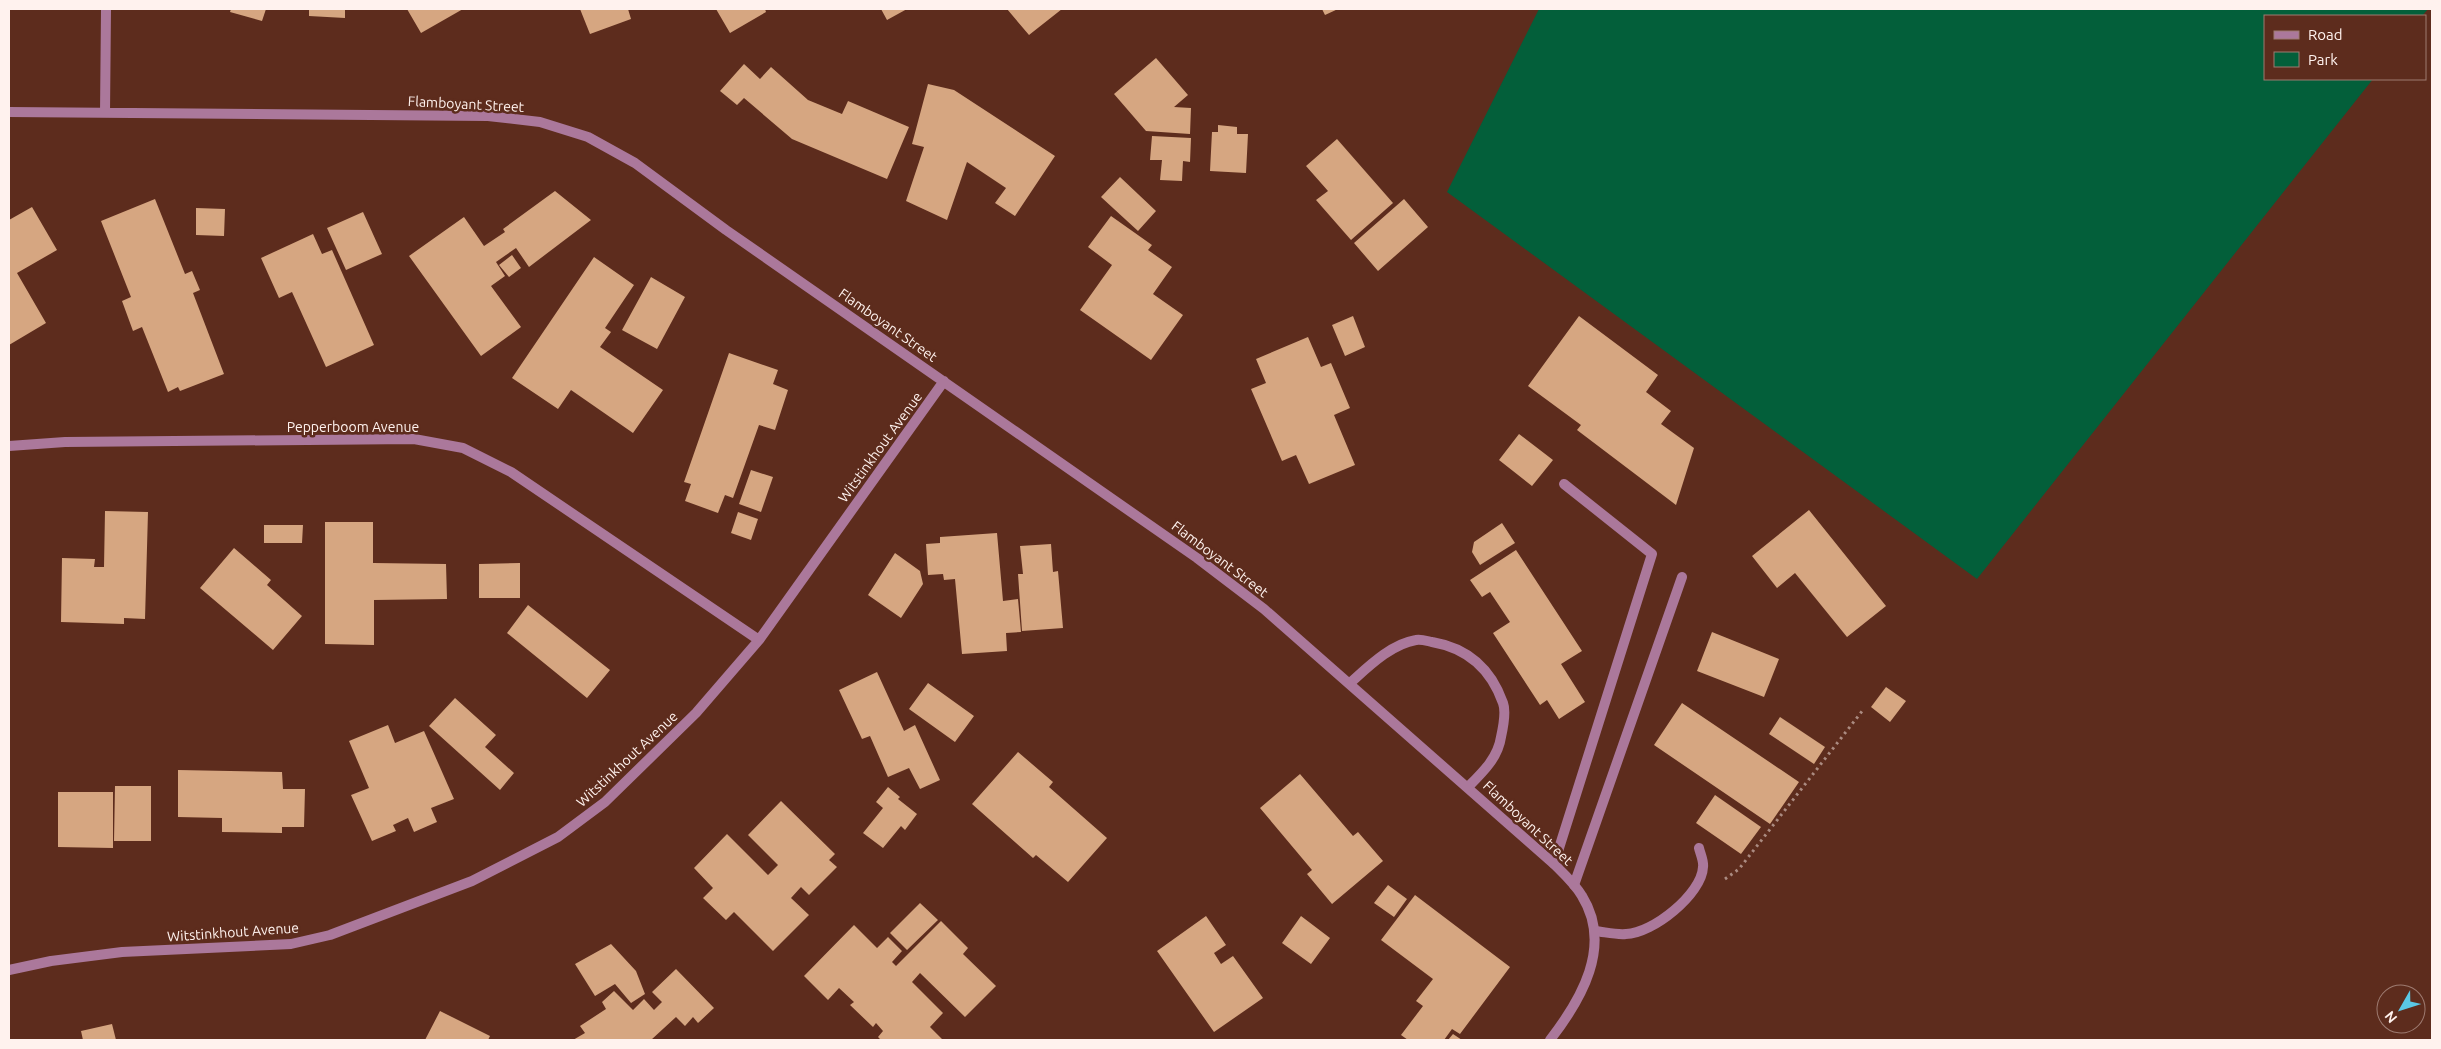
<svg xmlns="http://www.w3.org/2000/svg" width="2441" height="1049" font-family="Ubuntu,sans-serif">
	<rect width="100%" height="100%" fill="#5d2c1d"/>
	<path fill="#035f3a" d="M 1539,9 L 2428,9 L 2422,16 L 2265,16 L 2265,79 L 2373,79 L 1977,579 L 1447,192 Z"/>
	<path fill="#d6a681" d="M 231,9 L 266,9 L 262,21 L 230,12 Z
		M 309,9 L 345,9 L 345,18 L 309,16 Z
		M 407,9 L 463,9 L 421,33 Z
		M 580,9 L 628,9 L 631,19 L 590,34 Z
		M 716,9 L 765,9 L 766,12 L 730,33 Z
		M 881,9 L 907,9 L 887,20 Z
		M 1007,9 L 1062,9 L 1029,35 Z
		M 1322,9 L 1338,9 L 1325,15 Z
		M 1156,58 L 1188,95 L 1174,107 L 1191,108 L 1190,134 L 1146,131 L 1114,94 Z
		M 744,64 L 760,79 L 771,67 L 808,100 L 842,114 L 848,101 L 909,127 L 887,179 L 792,139 L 744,98 L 737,105 L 720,91 Z
		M 928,84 L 954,90 L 1055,156 L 1015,216 L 995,203 L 1006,188 L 967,162 L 947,220 L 906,201 L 924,147 L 912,144 Z
		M 1218,125 L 1237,127 L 1237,134 L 1248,134 L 1246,173 L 1210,171 L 1212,132 L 1218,132 Z
		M 1152,136 L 1191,138 L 1190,162 L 1183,161 L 1182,181 L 1160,180 L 1162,160 L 1150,160 Z
		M 1337,139 L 1393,203 L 1351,240 L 1316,200 L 1328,191 L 1306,166 Z
		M 1120,177 L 1156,211 L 1138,231 L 1101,197 Z
		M 555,191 L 591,220 L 529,267 L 516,248 L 496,262 L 505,276 L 491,286 L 521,327 L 481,356 L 409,256 L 464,217 L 484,246 L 505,232 L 503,229 Z
		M 155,199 L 185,274 L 192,271 L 200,290 L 193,293 L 224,374 L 180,391 L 178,387 L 168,392 L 142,327 L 133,331 L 122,301 L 131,297 L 101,221 Z
		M 1404,199 L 1428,227 L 1378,271 L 1354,243 Z
		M 32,207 L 57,250 L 17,273 L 46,323 L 9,345 L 9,220 Z
		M 196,208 L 225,209 L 224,236 L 196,235 Z
		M 363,212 L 382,254 L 346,270 L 327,228 Z
		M 1111,216 L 1152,245 L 1148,250 L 1172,267 L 1153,294 L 1183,315 L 1151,360 L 1080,310 L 1112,265 L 1088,247 Z
		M 313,234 L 322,254 L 332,250 L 374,345 L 326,367 L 292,292 L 279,298 L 261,258 Z
		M 512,255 L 521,268 L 509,277 L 499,265 Z
		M 594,257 L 634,285 L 605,328 L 611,332 L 600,347 L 663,390 L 633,433 L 571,390 L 558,409 L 512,378 Z
		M 651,277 L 685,297 L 657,349 L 622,330 Z
		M 1353,316 L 1365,347 L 1345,356 L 1332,325 Z
		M 1579,316 L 1658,375 L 1646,392 L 1671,411 L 1661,424 L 1694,448 L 1676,505 L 1577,430 L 1581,425 L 1528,386 Z
		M 1308,337 L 1321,367 L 1331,363 L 1350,408 L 1334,415 L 1355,465 L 1309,484 L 1296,455 L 1282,461 L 1251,389 L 1266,383 L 1256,359 Z
		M 729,353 L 778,370 L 773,384 L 788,390 L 775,430 L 759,425 L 733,498 L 725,495 L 718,513 L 685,501 L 691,484 L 684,482 Z
		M 1519,434 L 1553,460 L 1532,486 L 1499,460 Z
		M 751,470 L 773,477 L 761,512 L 739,504 Z
		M 1809,510 L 1886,606 L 1847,637 L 1795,573 L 1777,588 L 1752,556 Z
		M 105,511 L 148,512 L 145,619 L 124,618 L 124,624 L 61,622 L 62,558 L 95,559 L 94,567 L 104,567 Z
		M 738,512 L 758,519 L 751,540 L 731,533 Z
		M 325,522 L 373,522 L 373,563 L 446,564 L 447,599 L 374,600 L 374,645 L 325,644 Z
		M 1502,523 L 1515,543 L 1480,565 L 1472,552 L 1474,542 Z
		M 264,525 L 303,525 L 302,543 L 264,543 Z
		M 997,533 L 1003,601 L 1018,599 L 1021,632 L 1006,633 L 1007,651 L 962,654 L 955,579 L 944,580 L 943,574 L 928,575 L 926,544 L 940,543 L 940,537 Z
		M 1051,544 L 1053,572 L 1058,571 L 1063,628 L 1022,631 L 1018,574 L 1023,574 L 1020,546 Z
		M 234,548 L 271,580 L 267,585 L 302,616 L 273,650 L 200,588 Z
		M 1516,550 L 1582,651 L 1561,664 L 1585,702 L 1559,719 L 1547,700 L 1540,705 L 1493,633 L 1510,622 L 1490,592 L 1482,597 L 1470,580 Z
		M 895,553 L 920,571 L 923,584 L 901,618 L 868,595 Z
		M 520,563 L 520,598 L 479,598 L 479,564 Z
		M 528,605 L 610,670 L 587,698 L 507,633 Z
		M 1712,632 L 1779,659 L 1764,697 L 1697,671 Z
		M 877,672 L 904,731 L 915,725 L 940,780 L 920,789 L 909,768 L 888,777 L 870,736 L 862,739 L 839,690 Z
		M 928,683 L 974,716 L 955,742 L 909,709 Z
		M 1886,687 L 1906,701 L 1890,722 L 1871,707 Z
		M 455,698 L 496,735 L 485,747 L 514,773 L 500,790 L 429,726 Z
		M 1682,703 L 1799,782 L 1770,824 L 1654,745 Z
		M 1780,717 L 1825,747 L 1814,764 L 1769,734 Z
		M 388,725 L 395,743 L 424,731 L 454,799 L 431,808 L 437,822 L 414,832 L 408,818 L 393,825 L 396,831 L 372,841 L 351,795 L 369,788 L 349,741 Z
		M 1018,752 L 1053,782 L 1049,787 L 1107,838 L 1068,882 L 1036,855 L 1033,858 L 972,804 Z
		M 178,770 L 282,772 L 283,789 L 305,789 L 304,827 L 282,827 L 282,833 L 222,832 L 222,818 L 178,817 Z
		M 1300,774 L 1353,836 L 1358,832 L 1383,861 L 1332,904 L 1307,874 L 1312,870 L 1260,808 Z
		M 115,786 L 151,786 L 151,841 L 114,841 Z
		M 888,787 L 900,797 L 898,799 L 917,814 L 905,830 L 901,826 L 883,848 L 863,833 L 883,808 L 876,802 Z
		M 58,792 L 113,792 L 113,848 L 58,847 Z
		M 1715,795 L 1761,827 L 1741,854 L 1696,823 Z
		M 781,801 L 835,854 L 829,860 L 837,867 L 809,895 L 801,887 L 791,898 L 809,915 L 773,951 L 734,912 L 726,920 L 703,898 L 713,888 L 694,868 L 727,834 L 768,875 L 778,865 L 748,835 Z
		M 1388,885 L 1407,899 L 1394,917 L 1374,903 Z
		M 1415,895 L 1510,967 L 1460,1034 L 1452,1029 L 1444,1040 L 1408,1040 L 1401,1035 L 1423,1006 L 1416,1001 L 1433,979 L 1381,940 Z
		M 920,903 L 938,920 L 907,950 L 890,933 Z
		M 1206,916 L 1226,945 L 1214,953 L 1221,964 L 1233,956 L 1263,998 L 1214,1032 L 1157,951 Z
		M 1301,916 L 1330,938 L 1311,964 L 1282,943 Z
		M 941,921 L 968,948 L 963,954 L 996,986 L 965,1017 L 920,973 L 912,982 L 943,1013 L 930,1027 L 942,1039 L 940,1040 L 881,1040 L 878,1037 L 883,1031 L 876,1023 L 873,1027 L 850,1005 L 854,1002 L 839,988 L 828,1000 L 804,976 L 854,925 L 877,948 L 888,937 L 902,951 L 892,962 L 896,966 Z
		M 611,944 L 636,971 L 645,994 L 631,1003 L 615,984 L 595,996 L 575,964 Z
		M 676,969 L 714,1008 L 698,1023 L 693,1017 L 685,1026 L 676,1017 L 651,1040 L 573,1040 L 585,1033 L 580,1026 L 606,1009 L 602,1002 L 614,991 L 633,1010 L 644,999 L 654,1010 L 662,1002 L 652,992 Z
		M 440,1011 L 490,1036 L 488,1040 L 425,1040 Z
		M 112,1024 L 116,1040 L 83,1040 L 81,1031 Z
		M 1453,1034 L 1462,1040 L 1448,1040 Z"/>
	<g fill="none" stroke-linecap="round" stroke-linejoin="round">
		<path stroke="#ab8b81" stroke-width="3" stroke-dasharray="2.5 4" stroke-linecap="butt" d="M 1725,879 L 1739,869 L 1863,710"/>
		<path stroke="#ab789b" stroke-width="10" d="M 1350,683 C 1368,667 1391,644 1416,640 C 1421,639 1427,641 1432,642 C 1467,648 1491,669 1503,703 C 1506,711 1503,728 1501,737 C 1498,758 1482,773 1468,787
			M 1554,864 L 1652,554 L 1564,484
			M 1574,885 L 1682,577
			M 1595,931 C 1605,932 1616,935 1626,934 C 1652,934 1702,894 1703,867 C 1704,861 1700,853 1699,848"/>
		<path stroke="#ab789b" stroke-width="10" d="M 9,112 L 488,116 L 540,122 L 588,137 L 635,163 L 726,230 L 1197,558 L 1264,609 L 1554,864 C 1564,874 1575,884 1582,896 C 1613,946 1581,1000 1550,1040
			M 105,113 L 106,9
			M 9,446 L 65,442 L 414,439 L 463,448 L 511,472 L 759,640
			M 9,970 L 51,961 L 122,952 L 291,944 L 330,935 L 472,881 L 558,837 L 605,802 L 696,713 L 759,640 L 944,381"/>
	</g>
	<g text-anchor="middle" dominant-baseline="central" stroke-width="5" stroke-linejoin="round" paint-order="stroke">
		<g font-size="14" fill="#fff2ee" stroke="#5d2c1d">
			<text transform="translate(466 104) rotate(3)">Flamboyant Street</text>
			<text transform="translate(888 325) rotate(35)">Flamboyant Street</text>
			<text x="353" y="427">Pepperboom Avenue</text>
			<text transform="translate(880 447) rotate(-54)">Witstinkhout Avenue</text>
			<text transform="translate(1220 559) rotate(37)">Flamboyant Street</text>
			<text transform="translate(627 759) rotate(-43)">Witstinkhout Avenue</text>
			<text transform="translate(1528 823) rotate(43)">Flamboyant Street</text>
			<text transform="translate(233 932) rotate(-4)">Witstinkhout Avenue</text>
		</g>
	</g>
	<rect width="2441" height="1049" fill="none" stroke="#fff2ee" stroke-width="20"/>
	<rect x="2264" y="15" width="162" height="65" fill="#5d2c1d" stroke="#9e7b71"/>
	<rect x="2274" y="31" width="25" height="8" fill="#ab789b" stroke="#9e7b71"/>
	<text x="2308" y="40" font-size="15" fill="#fff2ee">Road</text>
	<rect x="2274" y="52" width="25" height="15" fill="#035f3a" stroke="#9e7b71"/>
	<text x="2308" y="65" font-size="15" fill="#fff2ee">Park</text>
	<g transform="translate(2401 1009) rotate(231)"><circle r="24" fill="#5d2c1d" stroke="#9e7b71"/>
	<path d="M0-4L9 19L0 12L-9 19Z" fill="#5ac8e5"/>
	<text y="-8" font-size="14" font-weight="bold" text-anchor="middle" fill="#fff2ee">N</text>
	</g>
</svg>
